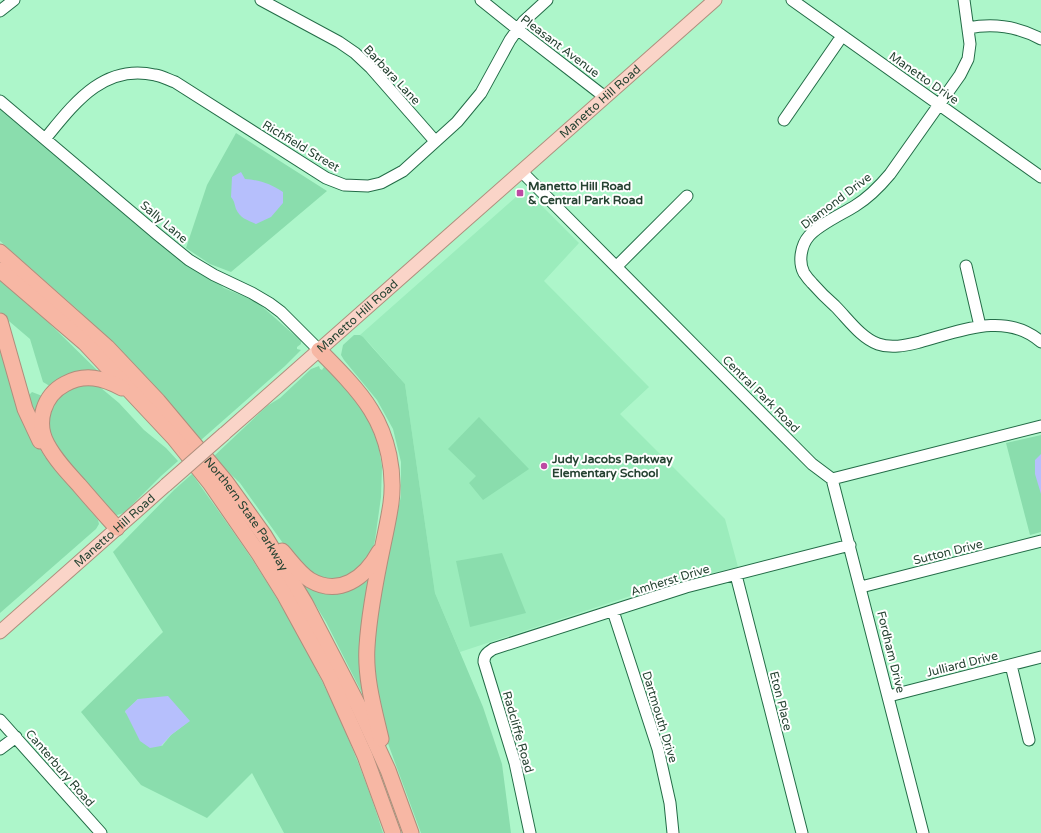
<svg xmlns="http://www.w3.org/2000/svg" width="1041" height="833" font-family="'Varela Round',sans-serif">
	<rect width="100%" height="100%" fill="#adf6ca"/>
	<path fill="#9becbc" d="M 525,189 L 579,243 L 544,281 L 649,387 L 620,414 L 725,519 L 738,567 L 676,581 L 460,652 L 435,593 L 405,384 L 369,343 L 360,335 Z"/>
	<path fill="#8addad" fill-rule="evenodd" d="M 0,98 L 224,288 L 257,302 L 301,341 L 301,344 L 297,347 L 297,349 L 301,350 L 285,366 L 201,440 L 141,372 L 78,310 L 0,241 Z
		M 236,133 L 327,191 L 231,272 L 210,264 L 186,248 L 207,185 Z
		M 0,279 L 49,323 L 100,373 L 53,388 L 43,382 L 30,339 L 3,316 L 0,312 Z
		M 354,335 L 360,335 L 363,337 L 405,384 L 435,593 L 483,707 L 502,764 L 511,833 L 421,833 L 383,730 L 372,652 L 383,571 L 393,534 L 401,496 L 401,462 L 393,429 L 377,400 L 344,360 L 341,355 L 343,345 Z
		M 0,339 L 29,431 L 45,457 L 98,520 L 99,524 L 96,529 L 0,613 Z
		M 319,366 L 320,369 L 322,370 L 324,367 L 348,391 L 366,415 L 378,443 L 382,467 L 381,497 L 375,540 L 370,559 L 343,579 L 327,581 L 300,567 L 240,483 L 213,457 L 267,406 L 280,398 L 311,369 Z
		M 77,382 L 102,384 L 101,388 L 119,403 L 144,430 L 166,448 L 178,461 L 161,476 L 124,513 L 117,515 L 110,513 L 52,444 L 45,423 L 49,402 Z
		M 32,392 L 45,397 L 37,422 L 25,399 Z
		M 479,417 L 529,469 L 483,500 L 469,483 L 476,476 L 448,449 Z
		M 1041,435 L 1041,532 L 1030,535 L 1006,443 Z
		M 192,474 C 222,516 253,558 279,602 C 322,674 358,753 383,833 L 284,833 L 252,773 L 207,818 L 141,785 L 81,712 L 163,632 L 113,552 L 174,490 ZM 138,699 L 189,721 L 171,735 L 162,746 L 125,712 Z
		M 502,553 L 526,613 L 470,627 L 456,561 Z
		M 371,575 L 363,695 L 326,622 L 299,578 L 311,589 L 328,594 Z"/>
	<path fill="#b6bffc" d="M 241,172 L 245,179 C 260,180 271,184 283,192 L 283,203 L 271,217 L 256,224 C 247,220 240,218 236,209 C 234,203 235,202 231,197 L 232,177 Z
		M 1041,454 L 1041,494 L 1035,474 L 1035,460 Z
		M 168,696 L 190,721 L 171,735 L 161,746 L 150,748 L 140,741 L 125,711 L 138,699 Z"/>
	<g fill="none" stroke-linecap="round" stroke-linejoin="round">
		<g stroke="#236c47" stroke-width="13">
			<path id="minor" d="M 261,0 L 339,42 L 355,53 L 371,68 L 435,141
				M 481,0 L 526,36 L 605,97
				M 792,0 L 1041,177
				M 964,0 L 970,44 L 968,59 L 960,75 L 890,174 C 880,186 868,198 855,206 C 842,214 818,225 809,236 C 801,245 798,262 804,273 C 806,276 809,280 812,283 C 819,291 827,299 835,306 C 848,319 861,338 878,344 C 892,349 907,345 920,342 C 960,331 1006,311 1041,342
				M 0,11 L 14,0
				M 968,28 C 994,23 1017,26 1041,39
				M 0,101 L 157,234 L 189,260 L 214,275 L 252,293 L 269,303 L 281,312 L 319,350
				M 784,120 L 842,36
				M 45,139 C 73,105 103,63 155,75 C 162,76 169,80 175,82 L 326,178 L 344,185 L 368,186 L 381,183 L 403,171 L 457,122 L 481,93 L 510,40 L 517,30 L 524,21 L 547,0
				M 522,172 L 812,464 L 832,479 L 1041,426
				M 617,266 L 687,196
				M 966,266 L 980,326
				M 832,479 L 923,833
				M 736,575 L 802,833
				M 861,587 L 1041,541
				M 613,611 L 658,749 L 670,803 L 673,833
				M 1011,665 L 1029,740
				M 889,696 L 1041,657
				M 0,720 L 101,833
				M 0,749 L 16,737
				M 530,833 L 515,763 L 484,662 C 484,655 487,653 493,649 L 686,587 L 850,545"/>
		</g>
		<g stroke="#ae8e7c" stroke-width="15">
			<g id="major">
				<path id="s1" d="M 224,434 L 715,0"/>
				<path id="s2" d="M 0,632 L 166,485"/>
			</g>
		</g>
		<g stroke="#ae8e7c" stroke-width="17">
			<g id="highway">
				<path id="s3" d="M 0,252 L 107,347 L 158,401 L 226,482 L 264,535 L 305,603 L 358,705 L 388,770 L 411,833"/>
				<path d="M 0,270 L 85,343 L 174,438 L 210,483 L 259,554 L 284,594 L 330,678 L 365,756 L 393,833"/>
				<path d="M 0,321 L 25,409 L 40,441"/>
				<path d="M 319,350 C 336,367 359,390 371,410 C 388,437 395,472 391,503 C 389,517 386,531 383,545 C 376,578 369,613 367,647 C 365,678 374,709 381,739"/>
				<path d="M 117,528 C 104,514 91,499 79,485 C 67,472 55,459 47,444 C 35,422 44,395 65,384 C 85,373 103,378 122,388"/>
				<path d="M 282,551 C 291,561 299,573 310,580 C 339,597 365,578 379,552"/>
			</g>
		</g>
		<use href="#minor" stroke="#fff" stroke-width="11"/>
		<use href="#major" stroke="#fad4c8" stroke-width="13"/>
		<use href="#highway" stroke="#f7b7a4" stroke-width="15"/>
		<g stroke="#ae8e7c" stroke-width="15" stroke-linecap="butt">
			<path id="major-bridge" d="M 166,485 L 224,434"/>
		</g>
		<use href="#major-bridge" stroke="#fad4c8" stroke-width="13"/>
	</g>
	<g fill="#bd49a3" stroke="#fff" stroke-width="1.5">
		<rect x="516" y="189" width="8" height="8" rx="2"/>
		<circle cx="544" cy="466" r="4"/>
	</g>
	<g text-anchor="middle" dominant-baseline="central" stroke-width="4" stroke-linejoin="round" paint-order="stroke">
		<g font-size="12" fill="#264332" stroke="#fff">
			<text transform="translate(560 46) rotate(37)">Pleasant Avenue</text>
			<text transform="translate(392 75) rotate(47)">Barbara Lane</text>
			<text transform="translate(924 78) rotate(35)">Manetto Drive</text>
			<text stroke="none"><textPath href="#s1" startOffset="502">Manetto Hill Road</textPath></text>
			<text transform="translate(301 146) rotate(31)">Richfield Street</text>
			<text transform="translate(836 201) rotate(-37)">Diamond Drive</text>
			<text transform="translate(164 222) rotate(40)">Sally Lane</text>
			<text stroke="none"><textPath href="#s1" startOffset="178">Manetto Hill Road</textPath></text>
			<text transform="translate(761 394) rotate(45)">Central Park Road</text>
			<text stroke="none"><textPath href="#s3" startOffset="361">Northern State Parkway</textPath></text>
			<text stroke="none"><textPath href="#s2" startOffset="153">Manetto Hill Road</textPath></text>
			<text transform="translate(948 552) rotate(-14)">Sutton Drive</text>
			<text transform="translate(670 580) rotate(-17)">Amherst Drive</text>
			<text transform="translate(891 652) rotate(76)">Fordham Drive</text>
			<text transform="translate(962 664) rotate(-14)">Julliard Drive</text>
			<text transform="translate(781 701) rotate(76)">Eton Place</text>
			<text transform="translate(660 717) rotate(73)">Dartmouth Drive</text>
			<text transform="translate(518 732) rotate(74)">Radcliffe Road</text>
			<text transform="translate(60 768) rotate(49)">Canterbury Road</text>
		</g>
		<g font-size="12" font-weight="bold" fill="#264332" stroke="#fff" text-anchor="start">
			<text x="528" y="186">Manetto Hill Road<tspan x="528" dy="14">&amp; Central Park Road</tspan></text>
			<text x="552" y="459">Judy Jacobs Parkway<tspan x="552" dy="14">Elementary School</tspan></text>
		</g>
	</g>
</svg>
